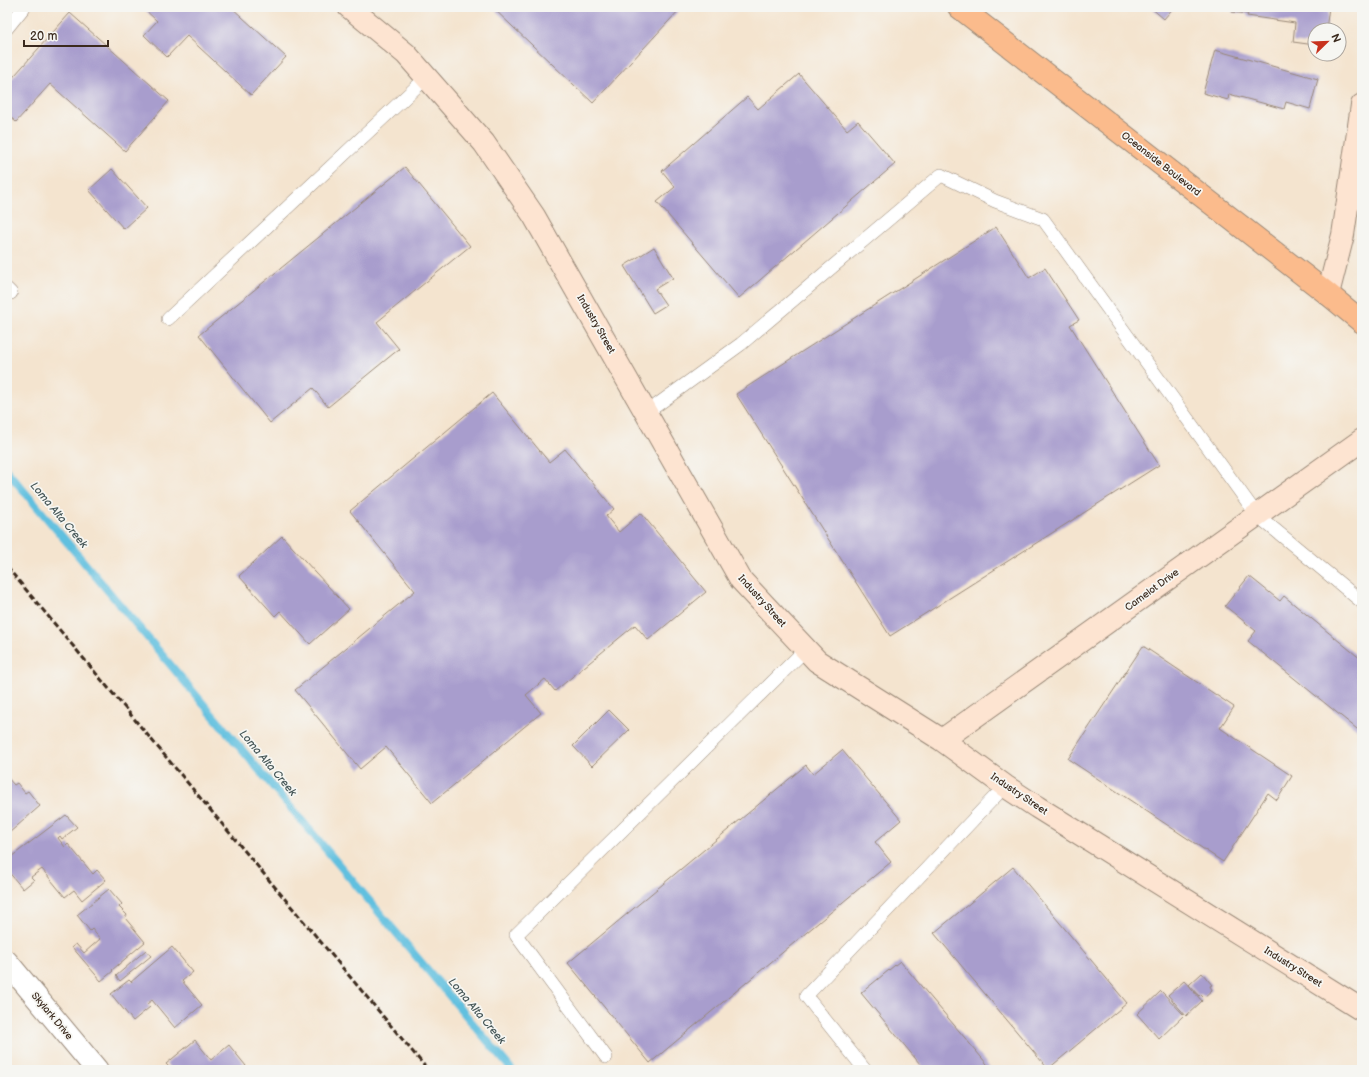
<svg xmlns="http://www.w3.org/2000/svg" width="1369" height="1077" font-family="'Balsamiq Sans',sans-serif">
	<rect width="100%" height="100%" fill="#f6f6f2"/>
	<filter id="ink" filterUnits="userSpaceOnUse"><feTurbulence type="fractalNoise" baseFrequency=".025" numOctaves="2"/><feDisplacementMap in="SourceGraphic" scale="8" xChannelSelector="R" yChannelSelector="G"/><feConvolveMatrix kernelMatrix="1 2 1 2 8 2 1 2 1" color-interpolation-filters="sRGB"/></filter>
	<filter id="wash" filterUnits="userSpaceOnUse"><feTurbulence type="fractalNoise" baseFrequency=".012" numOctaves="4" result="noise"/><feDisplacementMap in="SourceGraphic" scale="16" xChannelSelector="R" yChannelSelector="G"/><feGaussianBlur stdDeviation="0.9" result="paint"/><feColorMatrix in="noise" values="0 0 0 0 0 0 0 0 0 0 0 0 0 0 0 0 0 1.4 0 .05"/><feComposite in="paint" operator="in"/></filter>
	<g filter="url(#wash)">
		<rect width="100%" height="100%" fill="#f4e4cf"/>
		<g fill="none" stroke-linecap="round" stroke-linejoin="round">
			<path stroke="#61c0df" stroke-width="8" d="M 7,471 L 512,1070"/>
		</g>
		<g id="blocks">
			<path fill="#a89dcd" d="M 142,7 L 231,7 L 286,57 L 251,95 L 187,36 L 167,57 L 144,35 L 157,21 Z
				M 492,7 L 677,7 L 680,9 L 593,103 Z
				M 1150,7 L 1174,7 L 1164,19 Z
				M 1233,7 L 1329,7 L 1326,30 L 1315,30 L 1315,45 L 1293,42 L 1295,23 L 1247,16 L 1248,14 L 1232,12 Z
				M 70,13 L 169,101 L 125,151 L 50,84 L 16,122 L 7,114 L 7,84 Z
				M 1215,50 L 1318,79 L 1310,109 L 1286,102 L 1284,109 L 1229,94 L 1228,100 L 1203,93 Z
				M 799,74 L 847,130 L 858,121 L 895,164 L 739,298 L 657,202 L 675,187 L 662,171 L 747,97 L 758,109 Z
				M 405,167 L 470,246 L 377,322 L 399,349 L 328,407 L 313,388 L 270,423 L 199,335 Z
				M 112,169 L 147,208 L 124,229 L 89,190 Z
				M 996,227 L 1029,278 L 1045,268 L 1079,320 L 1070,325 L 1159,465 L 890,636 L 736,394 Z
				M 654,247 L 673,278 L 655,289 L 666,305 L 653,313 L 624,266 Z
				M 492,393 L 549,462 L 565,449 L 614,509 L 606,516 L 619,532 L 641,513 L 706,592 L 648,640 L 635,625 L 555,691 L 545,679 L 526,695 L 541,713 L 432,803 L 386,747 L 360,769 L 295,690 L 415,591 L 350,511 Z
				M 282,536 L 349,609 L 310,644 L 280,611 L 275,616 L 239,576 Z
				M 1249,576 L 1280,601 L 1284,596 L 1362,660 L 1362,733 L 1248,641 L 1256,631 L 1225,606 Z
				M 1143,646 L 1234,707 L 1220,728 L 1292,776 L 1277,800 L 1268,793 L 1223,862 L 1068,759 Z
				M 609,710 L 629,730 L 592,766 L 573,746 Z
				M 842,750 L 901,820 L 875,842 L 891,862 L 650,1063 L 568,963 L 806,765 L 813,774 Z
				M 7,777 L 14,785 L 17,783 L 25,793 L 28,791 L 40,806 L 9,833 L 7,830 Z
				M 66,815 L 77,827 L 62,839 L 60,836 L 58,838 L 65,847 L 68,844 L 93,874 L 97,870 L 106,880 L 82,900 L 74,890 L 65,897 L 42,869 L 31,877 L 34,880 L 23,889 L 7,870 L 7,860 Z
				M 1013,867 L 1127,1003 L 1048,1069 L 934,933 Z
				M 109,889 L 122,904 L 119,907 L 127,915 L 125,918 L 145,942 L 112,970 L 113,971 L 101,981 L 72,947 L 76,944 L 84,953 L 100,939 L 92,929 L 90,931 L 77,915 Z
				M 172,947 L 193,972 L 182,981 L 202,1005 L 175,1028 L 152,1000 L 147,1004 L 150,1007 L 133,1021 L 111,994 L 129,980 L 131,982 Z
				M 146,950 L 151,956 L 120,981 L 116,976 Z
				M 900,961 L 992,1070 L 925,1070 L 861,993 Z
				M 1202,973 L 1212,985 L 1210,986 L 1212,990 L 1204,997 L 1201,994 L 1199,996 L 1189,985 Z
				M 1184,981 L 1202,1001 L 1186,1016 L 1168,995 Z
				M 1161,991 L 1184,1015 L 1159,1039 L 1137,1014 Z
				M 195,1040 L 211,1060 L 229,1045 L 246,1066 L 242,1070 L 172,1070 L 166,1064 Z"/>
		</g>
	</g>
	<g filter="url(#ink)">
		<use href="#blocks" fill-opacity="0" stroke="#988776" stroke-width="1"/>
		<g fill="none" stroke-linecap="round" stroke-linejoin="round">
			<g stroke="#988776" stroke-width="14">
				<path id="lane" d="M 7,28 L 24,7
					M 7,289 L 11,293
					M 168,319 L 427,77
					M 646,413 L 741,344 L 941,175 L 995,201 L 1043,219 L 1257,515 L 1362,602
					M 606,1057 L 516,935 L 806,649
					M 865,1070 L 806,996 L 1005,786"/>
			</g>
			<g stroke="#988776" stroke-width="24">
				<path id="street" d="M 7,962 L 97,1070"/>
			</g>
			<g stroke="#988776" stroke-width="24">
				<path id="secondary" d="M 349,7 L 406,54 L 484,143 L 534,216 L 741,580 L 817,661 L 942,740 L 1005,786 L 1037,807 L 1362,1010
					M 1328,294 L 1343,235 L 1362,105
					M 942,740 L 1362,440"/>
			</g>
			<g stroke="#988776" stroke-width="24">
				<path id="primary" d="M 959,7 L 1328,294 L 1362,322"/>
			</g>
			<use href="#lane" stroke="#fff" stroke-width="13"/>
			<use href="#street" stroke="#fff" stroke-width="22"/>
			<use href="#secondary" stroke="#fde4d1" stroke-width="22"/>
			<use href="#primary" stroke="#fbbb8c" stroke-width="22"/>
			<path stroke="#3b2a1e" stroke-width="3" stroke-dasharray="6 3" stroke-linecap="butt" d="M 7,567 L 428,1070"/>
		</g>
	</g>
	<g text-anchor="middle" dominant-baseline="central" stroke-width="3.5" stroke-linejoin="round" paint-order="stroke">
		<g font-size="10" fill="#3b2a1e" stroke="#f6f6f2">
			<text transform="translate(1161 164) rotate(38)">Oceanside Boulevard</text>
			<text transform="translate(596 324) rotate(60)">Industry Street</text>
			<text transform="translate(1152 590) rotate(-36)">Camelot Drive</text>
			<text transform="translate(762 601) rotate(48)">Industry Street</text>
			<text transform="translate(1019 794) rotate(34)">Industry Street</text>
			<text transform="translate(1293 967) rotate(32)">Industry Street</text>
			<text transform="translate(52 1016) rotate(50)">Skylark Drive</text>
		</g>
		<g font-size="11" font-style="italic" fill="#465758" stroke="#f6f6f2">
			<text transform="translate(59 515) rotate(50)">Loma Alta Creek</text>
			<text transform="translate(268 763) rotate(50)">Loma Alta Creek</text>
			<text transform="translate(477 1011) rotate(50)">Loma Alta Creek</text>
		</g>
	</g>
	<rect width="1369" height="1077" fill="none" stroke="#f6f6f2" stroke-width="24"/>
	<g transform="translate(1327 42) rotate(67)"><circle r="19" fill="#f6f6f2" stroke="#aba49d"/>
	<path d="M0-3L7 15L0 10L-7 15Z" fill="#c8321e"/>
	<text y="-6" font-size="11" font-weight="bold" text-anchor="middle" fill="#3b2a1e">N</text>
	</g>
	<path d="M24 40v6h84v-6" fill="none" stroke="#3b2a1e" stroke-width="2"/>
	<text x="30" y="40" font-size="12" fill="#3b2a1e" stroke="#f6f6f2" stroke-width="3" paint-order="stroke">20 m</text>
</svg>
